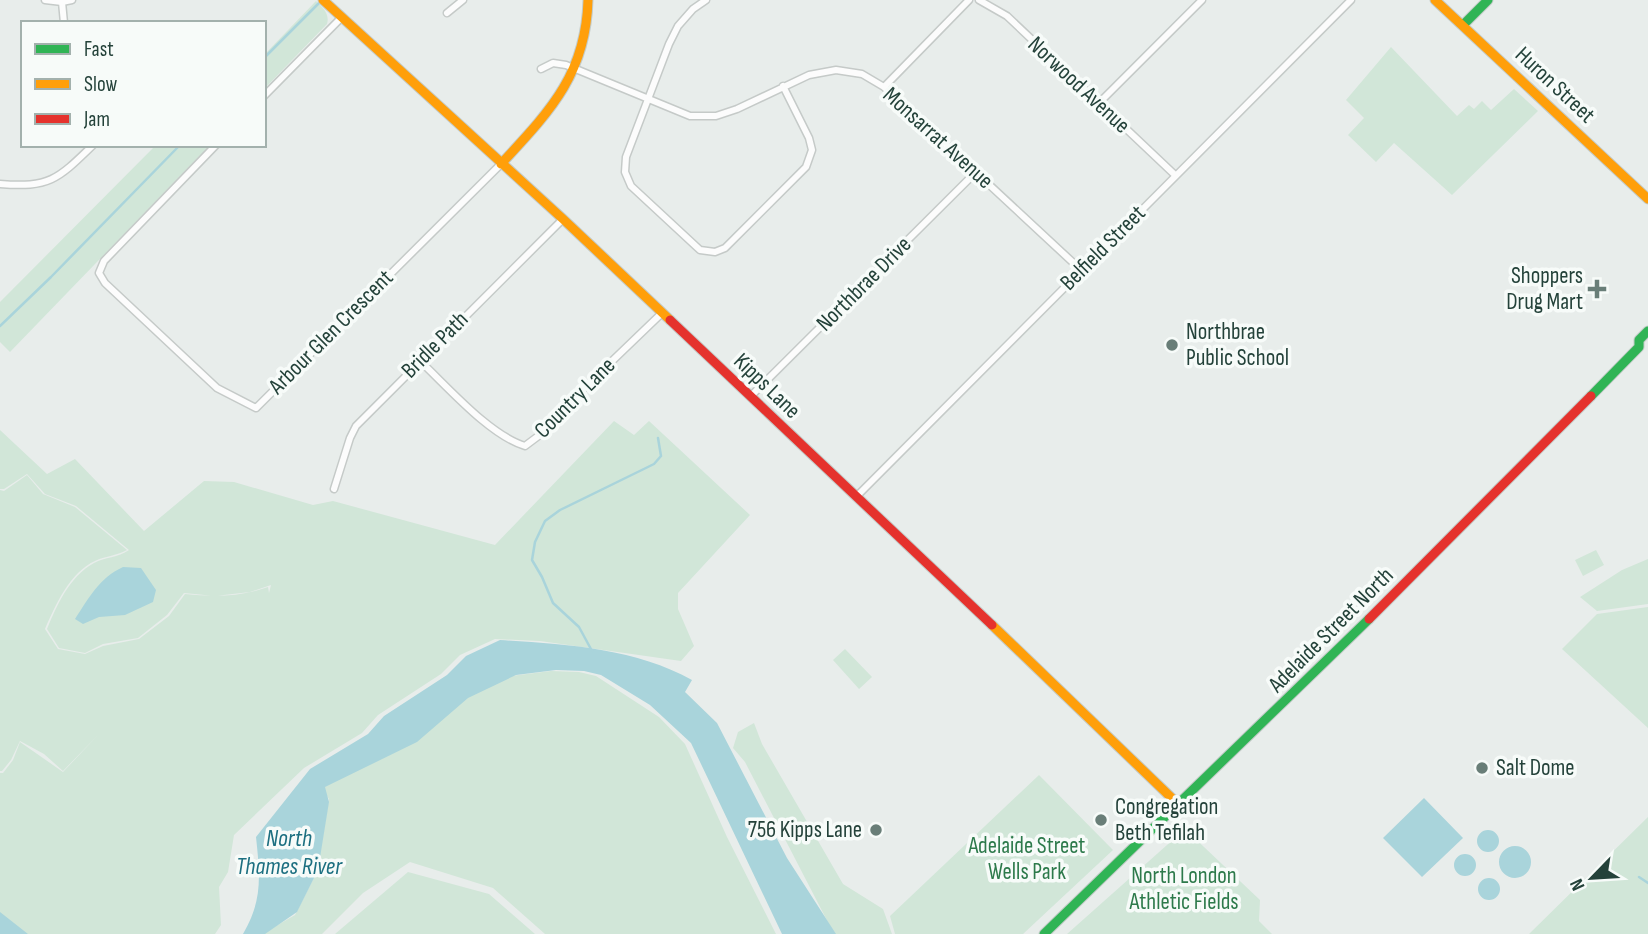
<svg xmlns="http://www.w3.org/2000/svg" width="1648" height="934" font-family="'Sofia Sans Condensed',sans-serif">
	<rect width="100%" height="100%" fill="#e8edeb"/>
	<path fill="#d1e6d8" d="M 316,1 C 323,8 330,14 327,24 L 264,89 L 264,55 Z
		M 1391,47 L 1457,116 L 1469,105 L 1474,109 L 1482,101 L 1491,110 L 1514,89 L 1538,111 L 1452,195 L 1394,143 L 1376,162 L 1348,135 L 1364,118 L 1346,100 Z
		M 156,145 L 210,145 L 10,352 L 0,342 L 0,302 Z
		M 614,421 L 634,435 L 649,421 L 750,515 L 678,593 L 678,609 L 694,646 L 681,661 L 540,641 L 495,639 L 460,655 L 441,674 L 378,715 L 362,733 L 304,768 L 234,835 L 228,872 L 219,887 L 221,925 L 215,934 L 25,934 L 0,915 L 0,773 L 3,773 L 13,760 L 20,742 L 63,772 L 98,735 L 63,771 L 44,754 L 20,741 L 11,760 L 2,771 L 0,771 L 0,490 L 4,491 L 27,475 L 43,494 L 75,507 L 127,550 C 116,556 105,556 95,561 C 70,572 55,606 45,629 L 58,649 L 85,654 L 103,646 L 139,639 L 169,616 L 185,594 C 214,597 240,597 268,587 L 269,593 L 271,585 L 250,592 L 215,596 L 184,593 L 167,615 L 138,638 L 103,644 L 85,653 L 59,648 L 47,629 C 57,605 69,577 94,563 C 105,557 118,558 129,550 L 76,506 L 45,494 L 27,474 L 4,489 L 0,489 L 0,430 L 47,474 L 75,459 L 144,531 L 204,481 L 234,482 L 313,505 L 333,501 L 495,545 Z
		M 1596,550 L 1604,565 L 1583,576 L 1575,560 Z
		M 1648,559 L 1648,604 L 1597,611 L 1580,597 L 1622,570 Z
		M 1648,607 L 1648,728 L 1562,649 L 1597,614 Z
		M 845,649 L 872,677 L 859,689 L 833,660 Z
		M 551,671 L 579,672 L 596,676 L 659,717 L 685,744 L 727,837 L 776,934 L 545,934 L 493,888 L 410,862 L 363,893 L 322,934 L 262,934 L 295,915 L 317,872 L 329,799 L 321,787 L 464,699 L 511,676 Z
		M 754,723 L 762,744 L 843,884 L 883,909 L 892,934 L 834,934 L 745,762 L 733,748 L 738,732 Z
		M 1039,775 L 1113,850 L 1023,934 L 895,934 L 890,916 Z
		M 1648,817 L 1648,934 L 1529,934 Z
		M 1185,829 L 1260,900 L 1259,921 L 1272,934 L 1067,934 Z
		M 408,872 L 489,894 L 535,934 L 335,934 Z"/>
	<path fill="#a9d4db" d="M 123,567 L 141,568 L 156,590 L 153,602 L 125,615 L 99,617 L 83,624 L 75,619 C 89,598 99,578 123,567 Z
		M 500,640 C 564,644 635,648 692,680 L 685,692 L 717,723 L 787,858 L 836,934 L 782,934 L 691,743 L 650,705 L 601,675 L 584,671 L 556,670 L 516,675 L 468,698 L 417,742 L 325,787 L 329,802 L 318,870 L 297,912 L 265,934 L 243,934 C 263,900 260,875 256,837 L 310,769 L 368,734 L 384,716 L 447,675 L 466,656 Z
		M 1424,798 L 1463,838 L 1422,877 L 1383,838 Z
		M1477 841a11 11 0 1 1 22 0a11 11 0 1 1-22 0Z
		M1499 862a16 16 0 1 1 32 0a16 16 0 1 1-32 0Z
		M1454 865a11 11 0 1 1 22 0a11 11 0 1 1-22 0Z
		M1478 889a11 11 0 1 1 22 0a11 11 0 1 1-22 0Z
		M 0,912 L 28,934 L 0,934 Z"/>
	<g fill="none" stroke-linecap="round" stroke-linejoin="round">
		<path stroke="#a9d4db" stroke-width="2.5" d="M 264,58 L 321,1
			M 0,326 L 51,277 L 180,145
			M 592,651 L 579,627 L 553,603 L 542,577 L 532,560 L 535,542 L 545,521 L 560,510 L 654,464 L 661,456 L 658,438
			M 1639,877 L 1648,883"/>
		<g stroke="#c5cac8" stroke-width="9">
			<path id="street" d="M 45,0 L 62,2 L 72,0
				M 706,0 L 693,9 L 678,26 L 669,44 L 626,157 L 625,172 L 631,186 L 700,250 L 715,252 L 725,248 L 806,167 L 812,150 L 809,138 L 783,86
				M 979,0 L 1007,16 L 1175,175
				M 62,2 L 64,23
				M 447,13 L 463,0
				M 541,69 L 553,63 L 566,65 L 690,116 L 716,116 L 737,109 L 809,75 L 836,70 L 862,74 L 884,87 L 1081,270
				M 884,87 L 969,0
				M 264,96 L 342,17
				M 1099,103 L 1202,0
				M 216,145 L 104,261 L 99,273 L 105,283 L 217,388 L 256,408 L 501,164
				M 0,184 C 50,188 58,179 93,145
				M 419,360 C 447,386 489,435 525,446 L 549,428 L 584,388 L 662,313
				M 751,396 L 976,172
				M 334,489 L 350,438 L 356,426 L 563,219
				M 856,497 L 1351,0"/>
		</g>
		<g stroke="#c3cbc8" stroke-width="11">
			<path id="fast" d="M 1463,25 L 1488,0
				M 1591,396 L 1639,347 L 1639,340 L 1648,331
				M 1044,934 L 1369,619"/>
		</g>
		<g stroke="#c3cbc8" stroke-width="11">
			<path id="slow" d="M 323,0 L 563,219 L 670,320
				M 1435,0 L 1648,199
				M 501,164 C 549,112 586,75 588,0
				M 992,625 L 1179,805"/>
		</g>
		<g stroke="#c3cbc8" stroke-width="11">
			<path id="jam" d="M 670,320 L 992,625
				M 1369,619 L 1591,396"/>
		</g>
		<use href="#street" stroke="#fcfcfc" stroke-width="6"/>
		<use href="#fast" stroke="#30b455" stroke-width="9"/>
		<use href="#slow" stroke="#ff9f0a" stroke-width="9"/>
		<use href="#jam" stroke="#e5322d" stroke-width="9"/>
	</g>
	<g fill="#697e78" stroke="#f7fbf9" stroke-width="2.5">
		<path d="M1593.5 278.5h7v7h7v7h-7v7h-7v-7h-7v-7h7z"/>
		<circle cx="1172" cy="345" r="7"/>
		<circle cx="1482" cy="768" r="7"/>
		<circle cx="1101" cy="820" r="7"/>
		<circle cx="876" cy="830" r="7"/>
	</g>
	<g text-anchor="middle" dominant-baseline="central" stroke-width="7" stroke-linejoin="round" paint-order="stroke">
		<g font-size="23" fill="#24423a" stroke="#f7fbf9">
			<text transform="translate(1079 85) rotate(43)">Norwood Avenue</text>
			<text transform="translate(1555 85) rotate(43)">Huron Street</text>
			<text transform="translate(938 138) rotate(42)">Monsarrat Avenue</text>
			<text transform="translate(1103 248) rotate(-45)">Belfield Street</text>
			<text transform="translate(864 284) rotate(-45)">Northbrae Drive</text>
			<text transform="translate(331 332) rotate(-45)">Arbour Glen Crescent</text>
			<text transform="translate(435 345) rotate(-45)">Bridle Path</text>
			<text transform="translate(767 386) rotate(44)">Kipps Lane</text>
			<text transform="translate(575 398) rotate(-45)">Country Lane</text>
			<text transform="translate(1331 630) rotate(-45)">Adelaide Street North</text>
		</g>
		<g font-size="23" fill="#24423a" stroke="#f7fbf9" text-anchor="start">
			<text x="1583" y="276" text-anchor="end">Shoppers<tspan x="1583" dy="26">Drug Mart</tspan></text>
			<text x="1186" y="332">Northbrae<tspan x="1186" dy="26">Public School</tspan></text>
			<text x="1496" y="768">Salt Dome</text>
			<text x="1115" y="807">Congregation<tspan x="1115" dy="26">Beth Tefilah</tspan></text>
			<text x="862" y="830" text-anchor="end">756 Kipps Lane</text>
		</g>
		<g font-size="23" fill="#2d7a4b" stroke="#f7fbf9">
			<text x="1027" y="846">Adelaide Street<tspan x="1027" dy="26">Wells Park</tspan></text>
			<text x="1184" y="876">North London<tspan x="1184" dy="26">Athletic Fields</tspan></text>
		</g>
		<g font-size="24" font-style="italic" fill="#1c6f80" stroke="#f7fbf9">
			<text x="289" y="838">North<tspan x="289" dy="28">Thames River</tspan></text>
		</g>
	</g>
	<rect x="21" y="21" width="245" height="126" fill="#f7fbf9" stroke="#a3b1ad" stroke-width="2"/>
	<rect x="35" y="44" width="35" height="10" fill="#30b455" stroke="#a3b1ad" stroke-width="2"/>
	<text x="84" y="56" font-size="21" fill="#24423a">Fast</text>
	<rect x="35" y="79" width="35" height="10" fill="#ff9f0a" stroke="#a3b1ad" stroke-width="2"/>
	<text x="84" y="91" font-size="21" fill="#24423a">Slow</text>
	<rect x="35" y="114" width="35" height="10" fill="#e5322d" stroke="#a3b1ad" stroke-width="2"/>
	<text x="84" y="126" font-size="21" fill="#24423a">Jam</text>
	<g transform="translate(1592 878) rotate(245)" stroke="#f7fbf9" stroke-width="5" paint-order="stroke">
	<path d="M0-5L12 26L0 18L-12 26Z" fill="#24423a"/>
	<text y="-10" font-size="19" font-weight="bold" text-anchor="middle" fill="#24423a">N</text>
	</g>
</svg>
